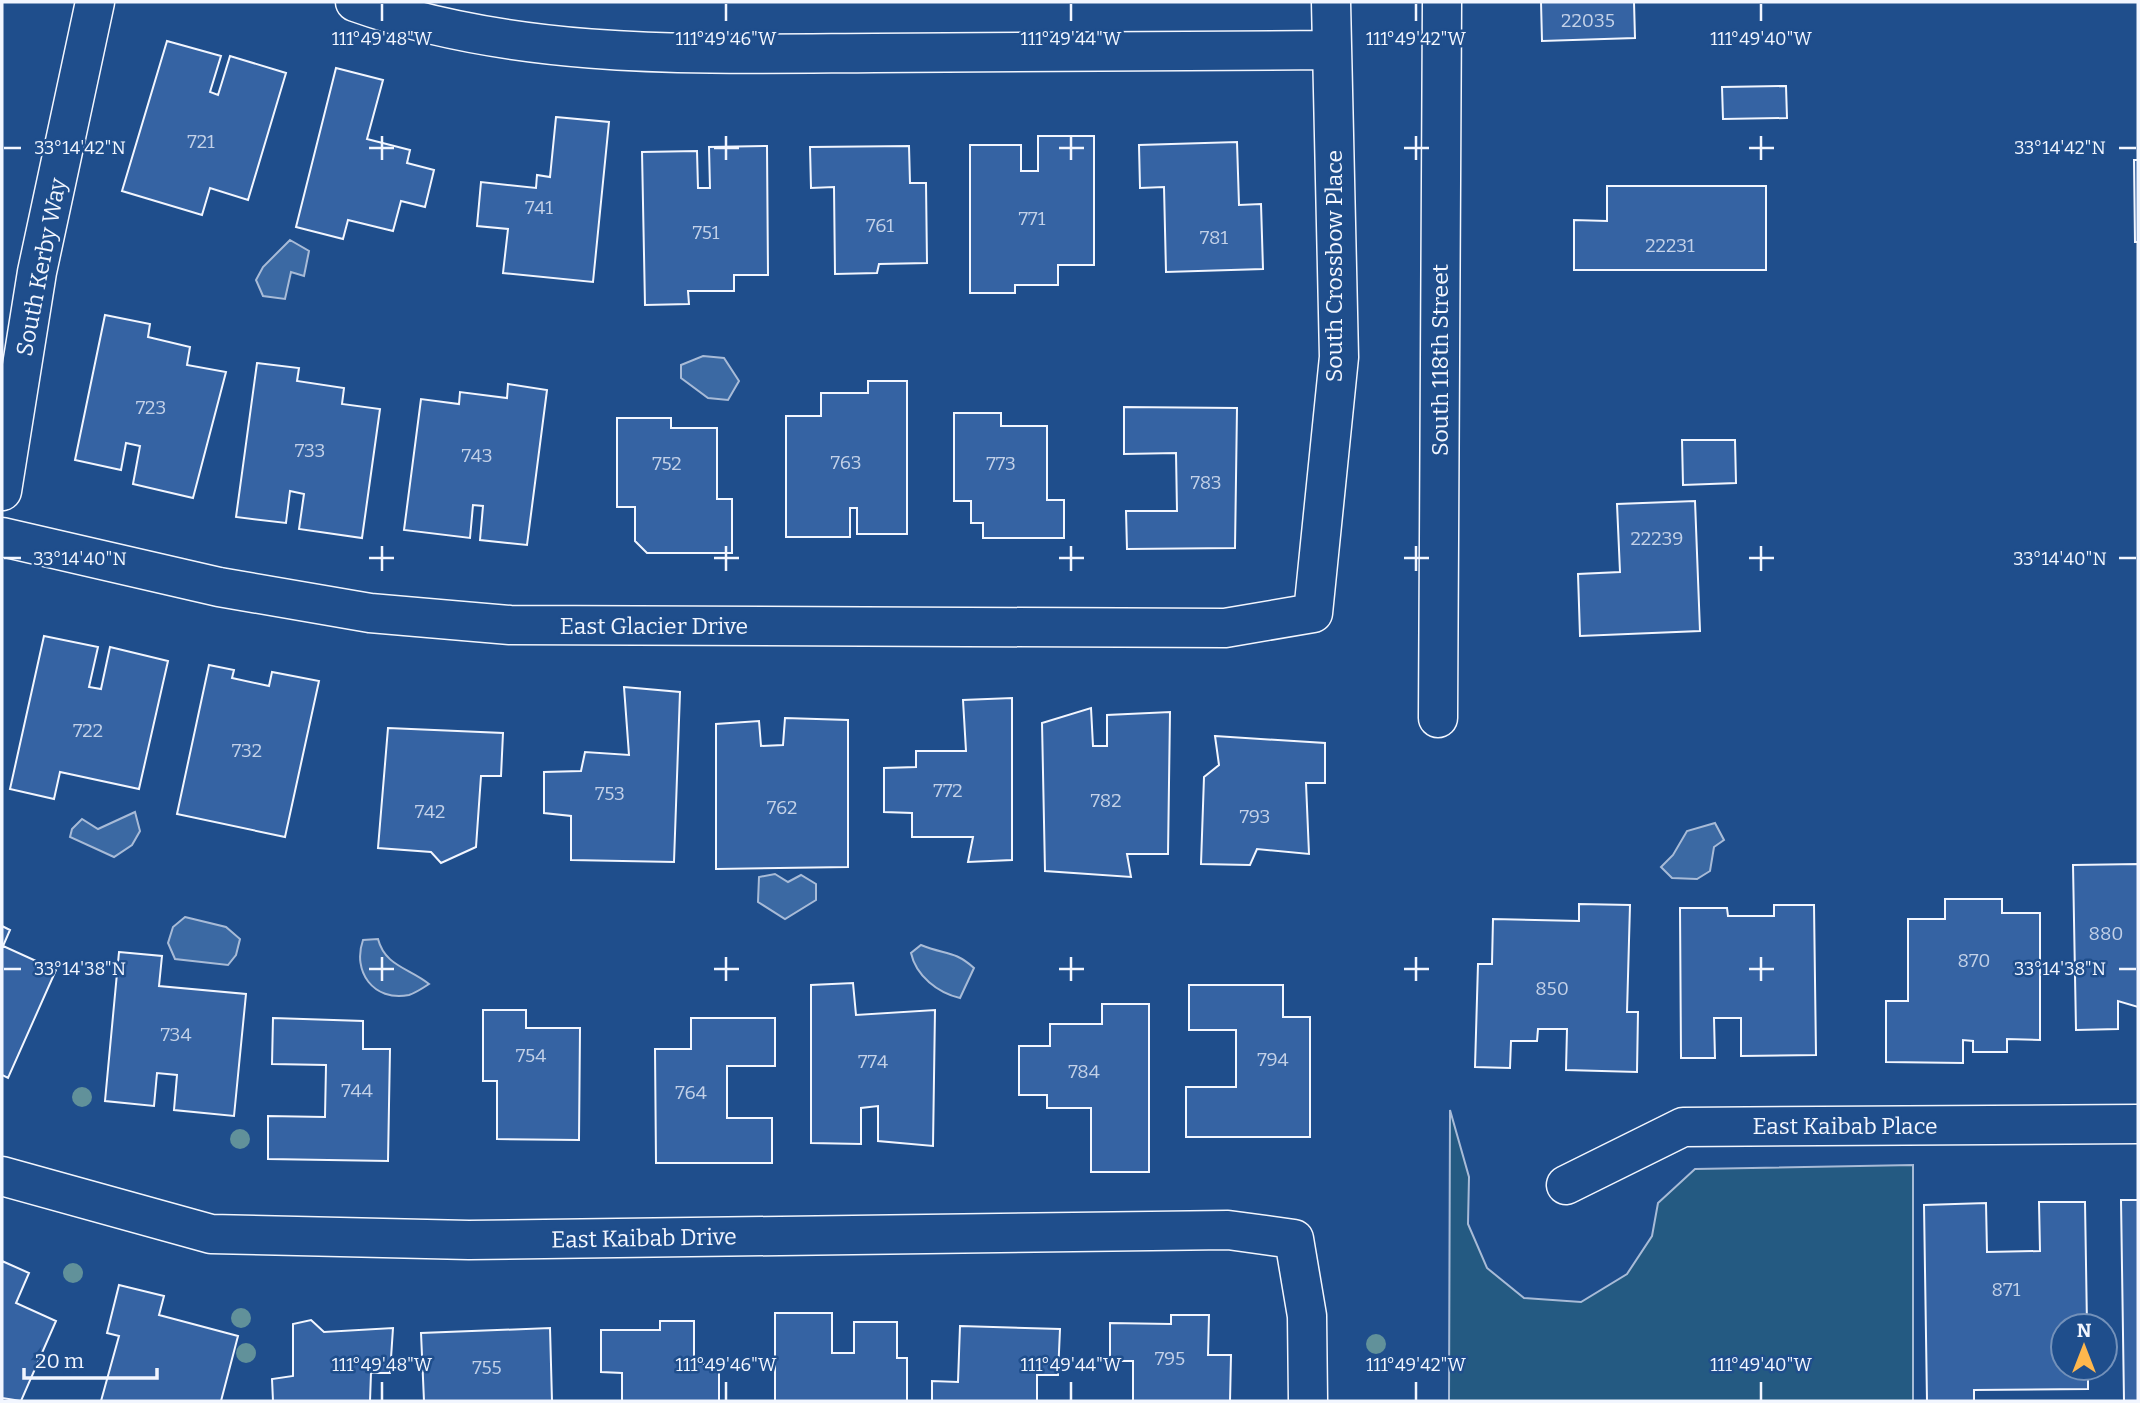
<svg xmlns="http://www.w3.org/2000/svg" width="2140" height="1403" font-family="Bitter,serif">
	<rect width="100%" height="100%" fill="#1f4e8c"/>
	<path fill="#245a82" stroke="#a8bbd7" stroke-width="2" d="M 1450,1110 L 1469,1177 L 1468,1224 L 1487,1268 L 1524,1298 L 1581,1302 L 1627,1274 L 1652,1236 L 1658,1203 L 1695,1169 L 1913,1165 L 1913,1401 L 1449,1401 Z"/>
	<path fill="#3b69a3" stroke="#a8bbd7" stroke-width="2" d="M 290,240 L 309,251 L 304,276 L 291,272 L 285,299 L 263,296 L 256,280 L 263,267 Z
		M 703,356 L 724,358 L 739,381 L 728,400 L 708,398 L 681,378 L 681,365 Z
		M 135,812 L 140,831 L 132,845 L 114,857 L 70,837 L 72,829 L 82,819 L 98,829 Z
		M 1715,823 L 1724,840 L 1714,847 L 1710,871 L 1697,879 L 1672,878 L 1661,867 L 1673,855 L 1687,831 Z
		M 775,874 L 788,882 L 801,875 L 816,884 L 816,900 L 785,919 L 758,902 L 759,877 Z
		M 185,917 L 226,927 L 240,939 L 236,955 L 228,965 L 175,959 L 168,943 L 173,927 Z
		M 378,939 C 385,966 409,968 429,984 C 423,988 415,993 409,995 C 373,1002 352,971 363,940 Z
		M 921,945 C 945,955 954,950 974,968 L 960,998 C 938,993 916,976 911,953 Z"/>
	<path fill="#3563a3" stroke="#f2f6ff" stroke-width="2" d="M 1541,2 L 1634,2 L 1635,38 L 1542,41 Z
		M 167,41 L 221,56 L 210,92 L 218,95 L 230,56 L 286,73 L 248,200 L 210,188 L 202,215 L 122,191 Z
		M 336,68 L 383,80 L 367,139 L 410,150 L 407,163 L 434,170 L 425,207 L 401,201 L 393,231 L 348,220 L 343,239 L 296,227 Z
		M 1786,86 L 1787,118 L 1723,119 L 1722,87 Z
		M 556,117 L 609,122 L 593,282 L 503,273 L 508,229 L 477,226 L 481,182 L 536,188 L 537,175 L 550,177 Z
		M 1038,136 L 1094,136 L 1094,265 L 1058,265 L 1058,285 L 1015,285 L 1015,293 L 970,293 L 970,145 L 1021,145 L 1021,171 L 1038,171 Z
		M 1237,142 L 1239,205 L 1261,204 L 1263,269 L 1166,272 L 1164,187 L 1140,188 L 1139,145 Z
		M 767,146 L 768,275 L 734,275 L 734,291 L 688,291 L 689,304 L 645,305 L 642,152 L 697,151 L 698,188 L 710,188 L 709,147 Z
		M 909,146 L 910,183 L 926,183 L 927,263 L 879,264 L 877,273 L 835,274 L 834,187 L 811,188 L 810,147 Z
		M 2134,160 L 2138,160 L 2138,242 L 2135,242 Z
		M 1607,186 L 1766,186 L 1766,270 L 1574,270 L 1574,220 L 1607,221 Z
		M 105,315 L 150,324 L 148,337 L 190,347 L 187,365 L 226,372 L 193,498 L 133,484 L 140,446 L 126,443 L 121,470 L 75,460 Z
		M 257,363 L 299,368 L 297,381 L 344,388 L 342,404 L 380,409 L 362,538 L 299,529 L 304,494 L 290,491 L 286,523 L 236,517 Z
		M 868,381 L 907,381 L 907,534 L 857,534 L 857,508 L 850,508 L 850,537 L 786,537 L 786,416 L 821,416 L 821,393 L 868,393 Z
		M 508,384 L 547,390 L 527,545 L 480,540 L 483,506 L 473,505 L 470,538 L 404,530 L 421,399 L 459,404 L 460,392 L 507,398 Z
		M 1124,407 L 1237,408 L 1235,548 L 1127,549 L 1126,511 L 1177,511 L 1176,453 L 1124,454 Z
		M 954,413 L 1001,413 L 1001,426 L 1047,426 L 1047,500 L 1064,500 L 1064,538 L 983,538 L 983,523 L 971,523 L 971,501 L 954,501 Z
		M 617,418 L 671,418 L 671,428 L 717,428 L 717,499 L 732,499 L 732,553 L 647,553 L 635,541 L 635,507 L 617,507 Z
		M 1682,440 L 1735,440 L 1736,483 L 1683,485 Z
		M 1695,501 L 1700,631 L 1580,636 L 1578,574 L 1620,572 L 1617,504 Z
		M 44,636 L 98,647 L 89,687 L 101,689 L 110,647 L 168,661 L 139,789 L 60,772 L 54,799 L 10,789 Z
		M 209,665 L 234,670 L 232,678 L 269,686 L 272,672 L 319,681 L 285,837 L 177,814 Z
		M 624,687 L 680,692 L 674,862 L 571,860 L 571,816 L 544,813 L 544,772 L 581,771 L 585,752 L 629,755 Z
		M 1012,698 L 1012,860 L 968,862 L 973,837 L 912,837 L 912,813 L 884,812 L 884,768 L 916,767 L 916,751 L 966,751 L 963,700 Z
		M 1091,708 L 1093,746 L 1107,746 L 1107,715 L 1170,712 L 1168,854 L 1127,854 L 1131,877 L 1045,871 L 1042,723 Z
		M 785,718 L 848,720 L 848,867 L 716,869 L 716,724 L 759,721 L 761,746 L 783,745 Z
		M 388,728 L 503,733 L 501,776 L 481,776 L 476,847 L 441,863 L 431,852 L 378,848 Z
		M 1215,736 L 1325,743 L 1325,783 L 1306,783 L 1309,854 L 1257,849 L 1250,865 L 1201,864 L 1204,777 L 1219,765 Z
		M 2138,864 L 2138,1007 L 2118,1001 L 2118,1029 L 2076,1030 L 2073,865 Z
		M 1945,899 L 2002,899 L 2002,913 L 2040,913 L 2040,1040 L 2007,1039 L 2007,1052 L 1973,1052 L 1973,1041 L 1963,1040 L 1963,1063 L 1886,1062 L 1886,1001 L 1908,1001 L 1908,919 L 1945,919 Z
		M 1579,904 L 1630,905 L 1627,1012 L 1638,1012 L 1637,1072 L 1566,1070 L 1567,1029 L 1538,1029 L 1537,1041 L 1511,1041 L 1510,1068 L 1475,1067 L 1478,964 L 1492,964 L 1493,919 L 1579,921 Z
		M 1774,905 L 1814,905 L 1816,1055 L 1741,1056 L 1741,1018 L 1714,1018 L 1715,1058 L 1681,1058 L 1680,908 L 1727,908 L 1728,916 L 1774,916 Z
		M 2,926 L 10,930 L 3,946 L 56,970 L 8,1078 L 2,1075 Z
		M 119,952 L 162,956 L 159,986 L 246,994 L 234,1116 L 174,1110 L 177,1075 L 157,1073 L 154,1106 L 105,1101 Z
		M 853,983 L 856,1015 L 935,1010 L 933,1146 L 878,1141 L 878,1106 L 861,1108 L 861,1144 L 811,1143 L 811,985 Z
		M 1189,985 L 1283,985 L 1283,1017 L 1310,1017 L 1310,1137 L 1186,1137 L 1186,1087 L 1236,1087 L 1236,1030 L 1189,1030 Z
		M 1102,1004 L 1149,1004 L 1149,1172 L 1091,1172 L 1091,1108 L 1047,1108 L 1047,1095 L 1019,1095 L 1019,1046 L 1050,1046 L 1050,1024 L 1102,1024 Z
		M 483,1010 L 526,1010 L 526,1028 L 580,1028 L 579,1140 L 497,1139 L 497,1081 L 483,1081 Z
		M 273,1018 L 363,1021 L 363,1049 L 390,1049 L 388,1161 L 268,1159 L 268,1116 L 325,1117 L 326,1065 L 272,1064 Z
		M 691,1018 L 775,1018 L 775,1066 L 727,1066 L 727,1118 L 772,1118 L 772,1163 L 656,1163 L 655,1049 L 691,1049 Z
		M 2121,1200 L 2138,1200 L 2138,1401 L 2124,1401 Z
		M 2039,1202 L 2085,1202 L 2087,1326 L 2063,1326 L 2063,1368 L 2088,1368 L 2088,1389 L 1974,1390 L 1974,1401 L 1927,1401 L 1924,1205 L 1986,1203 L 1987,1252 L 2040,1251 Z
		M 2,1261 L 29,1273 L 16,1303 L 56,1321 L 21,1401 L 2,1398 Z
		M 119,1285 L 164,1296 L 159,1315 L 238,1336 L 221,1401 L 101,1401 L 119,1336 L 107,1333 Z
		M 775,1313 L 832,1313 L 832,1353 L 854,1353 L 854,1322 L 897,1322 L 897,1358 L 907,1358 L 907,1401 L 775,1401 Z
		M 1171,1315 L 1209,1315 L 1208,1355 L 1231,1355 L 1230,1401 L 1133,1401 L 1133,1361 L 1110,1361 L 1110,1323 L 1171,1324 Z
		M 311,1320 L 324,1332 L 393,1328 L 390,1373 L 371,1373 L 370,1401 L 273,1401 L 272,1379 L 293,1376 L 293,1324 Z
		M 660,1321 L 694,1321 L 694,1364 L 719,1364 L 719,1401 L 622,1401 L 622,1373 L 601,1372 L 601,1330 L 660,1330 Z
		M 960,1326 L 1060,1329 L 1058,1375 L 1037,1375 L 1037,1401 L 932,1401 L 932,1381 L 958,1382 Z
		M 550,1328 L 552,1401 L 424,1401 L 421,1333 Z"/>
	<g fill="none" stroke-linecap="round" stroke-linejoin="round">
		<g stroke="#f2f6ff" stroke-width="41">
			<path id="minor" d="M 355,2 C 521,61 701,54 875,53 C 1027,52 1179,51 1331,50
				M 2,491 L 37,272 L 95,2
				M 2,537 L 219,587 L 370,613 L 510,625 L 1225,628 L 1313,613 L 1339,357 L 1331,2
				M 1438,718 L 1442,2
				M 2,1176 L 211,1234 L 469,1240 L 1228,1230 L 1294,1239 L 1307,1316 L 1308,1401
				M 1566,1185 L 1683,1127 L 2138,1124"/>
		</g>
		<use href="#minor" stroke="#1f4e8c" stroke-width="38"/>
	</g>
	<g fill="#61919a">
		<circle cx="82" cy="1097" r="10"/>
		<circle cx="240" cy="1139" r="10"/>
		<circle cx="73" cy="1273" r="10"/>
		<circle cx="241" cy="1318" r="10"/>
		<circle cx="1376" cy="1344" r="10"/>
		<circle cx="246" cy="1353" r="10"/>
	</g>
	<path fill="none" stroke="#f2f6ff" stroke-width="2.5" d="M 382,4 L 382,21M 726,4 L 726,21M 1071,4 L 1071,21M 1416,4 L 1416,21M 1761,4 L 1761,21M 382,136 L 382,160M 726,136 L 726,160M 1071,136 L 1071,160M 1416,136 L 1416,160M 1761,136 L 1761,160M 4,148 L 21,148M 369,148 L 394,148M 714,148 L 739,148M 1059,148 L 1084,148M 1404,148 L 1429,148M 1749,148 L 1774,148M 2119,148 L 2136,148M 382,546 L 382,571M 726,546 L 726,571M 1071,546 L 1071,571M 1416,546 L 1416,571M 1761,546 L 1761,571M 4,558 L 21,558M 369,558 L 394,558M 714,558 L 739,558M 1059,558 L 1084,558M 1404,558 L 1429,558M 1749,558 L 1774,558M 2119,558 L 2136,558M 382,957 L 382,981M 726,957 L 726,981M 1071,957 L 1071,981M 1416,957 L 1416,981M 1761,957 L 1761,981M 4,969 L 21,969M 369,969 L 394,969M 714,969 L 739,969M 1059,969 L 1084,969M 1404,969 L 1429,969M 1749,969 L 1774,969M 2119,969 L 2136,969M 382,1382 L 382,1400M 726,1382 L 726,1400M 1071,1382 L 1071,1400M 1416,1382 L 1416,1400M 1761,1382 L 1761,1400"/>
	<g text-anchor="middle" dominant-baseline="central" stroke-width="5" stroke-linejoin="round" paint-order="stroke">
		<g font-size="19" fill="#c3d1e8">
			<text x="1588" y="20">22035</text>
			<text x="201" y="141">721</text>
			<text x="539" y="207">741</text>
			<text x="1032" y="218">771</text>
			<text x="880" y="225">761</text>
			<text x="706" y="232">751</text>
			<text x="1214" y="237">781</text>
			<text x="1670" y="245">22231</text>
			<text x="151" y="407">723</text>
			<text x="310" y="450">733</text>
			<text x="477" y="455">743</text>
			<text x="846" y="462">763</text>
			<text x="667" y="463">752</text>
			<text x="1001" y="463">773</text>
			<text x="1206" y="482">783</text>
			<text x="1657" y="538">22239</text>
			<text x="88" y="730">722</text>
			<text x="247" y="750">732</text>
			<text x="948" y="790">772</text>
			<text x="610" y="793">753</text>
			<text x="1106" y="800">782</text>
			<text x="782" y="807">762</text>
			<text x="430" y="811">742</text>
			<text x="1255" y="816">793</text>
			<text x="2106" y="933">880</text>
			<text x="1974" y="960">870</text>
			<text x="1552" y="988">850</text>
			<text x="176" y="1034">734</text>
			<text x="531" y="1055">754</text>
			<text x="1273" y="1059">794</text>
			<text x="873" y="1061">774</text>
			<text x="1084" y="1071">784</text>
			<text x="357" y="1090">744</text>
			<text x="691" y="1092">764</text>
			<text x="2006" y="1289">871</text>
			<text x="1170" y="1358">795</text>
			<text x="487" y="1367">755</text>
		</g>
		<g font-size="23" fill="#f2f6ff" stroke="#1f4e8c">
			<text transform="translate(1334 266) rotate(-90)">South Crossbow Place</text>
			<text transform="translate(41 267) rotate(-79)">South Kerby Way</text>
			<text transform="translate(1440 360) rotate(-90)">South 118th Street</text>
			<text x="654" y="626">East Glacier Drive</text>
			<text x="1845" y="1126">East Kaibab Place</text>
			<text transform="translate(644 1238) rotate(-1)">East Kaibab Drive</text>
		</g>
	</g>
	<g font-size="18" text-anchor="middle" fill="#f2f6ff" stroke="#1f4e8c" stroke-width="5" stroke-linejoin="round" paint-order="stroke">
		<text x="382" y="45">111°49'48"W</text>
		<text x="726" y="45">111°49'46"W</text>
		<text x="1071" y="45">111°49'44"W</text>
		<text x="1416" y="45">111°49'42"W</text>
		<text x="1761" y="45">111°49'40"W</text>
		<text x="80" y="154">33°14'42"N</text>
		<text x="2060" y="154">33°14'42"N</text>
		<text x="80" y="565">33°14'40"N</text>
		<text x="2060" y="565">33°14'40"N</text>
		<text x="80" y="975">33°14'38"N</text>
		<text x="2060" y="975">33°14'38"N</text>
		<text x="382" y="1371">111°49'48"W</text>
		<text x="726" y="1371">111°49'46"W</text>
		<text x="1071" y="1371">111°49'44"W</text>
		<text x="1416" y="1371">111°49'42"W</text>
		<text x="1761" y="1371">111°49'40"W</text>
	</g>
	<rect width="2140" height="1403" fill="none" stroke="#f2f6ff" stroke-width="7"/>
	<g transform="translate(2084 1347)"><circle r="33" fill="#1f4e8c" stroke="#7391ba" stroke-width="2"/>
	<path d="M0-5L12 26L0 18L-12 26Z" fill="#ffb74d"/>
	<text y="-10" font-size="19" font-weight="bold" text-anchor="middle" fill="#f2f6ff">N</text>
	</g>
	<path d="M24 1368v10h133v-10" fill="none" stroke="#f2f6ff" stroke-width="3.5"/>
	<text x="35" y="1368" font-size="21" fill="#f2f6ff" stroke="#1f4e8c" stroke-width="5" paint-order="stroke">20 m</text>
</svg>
